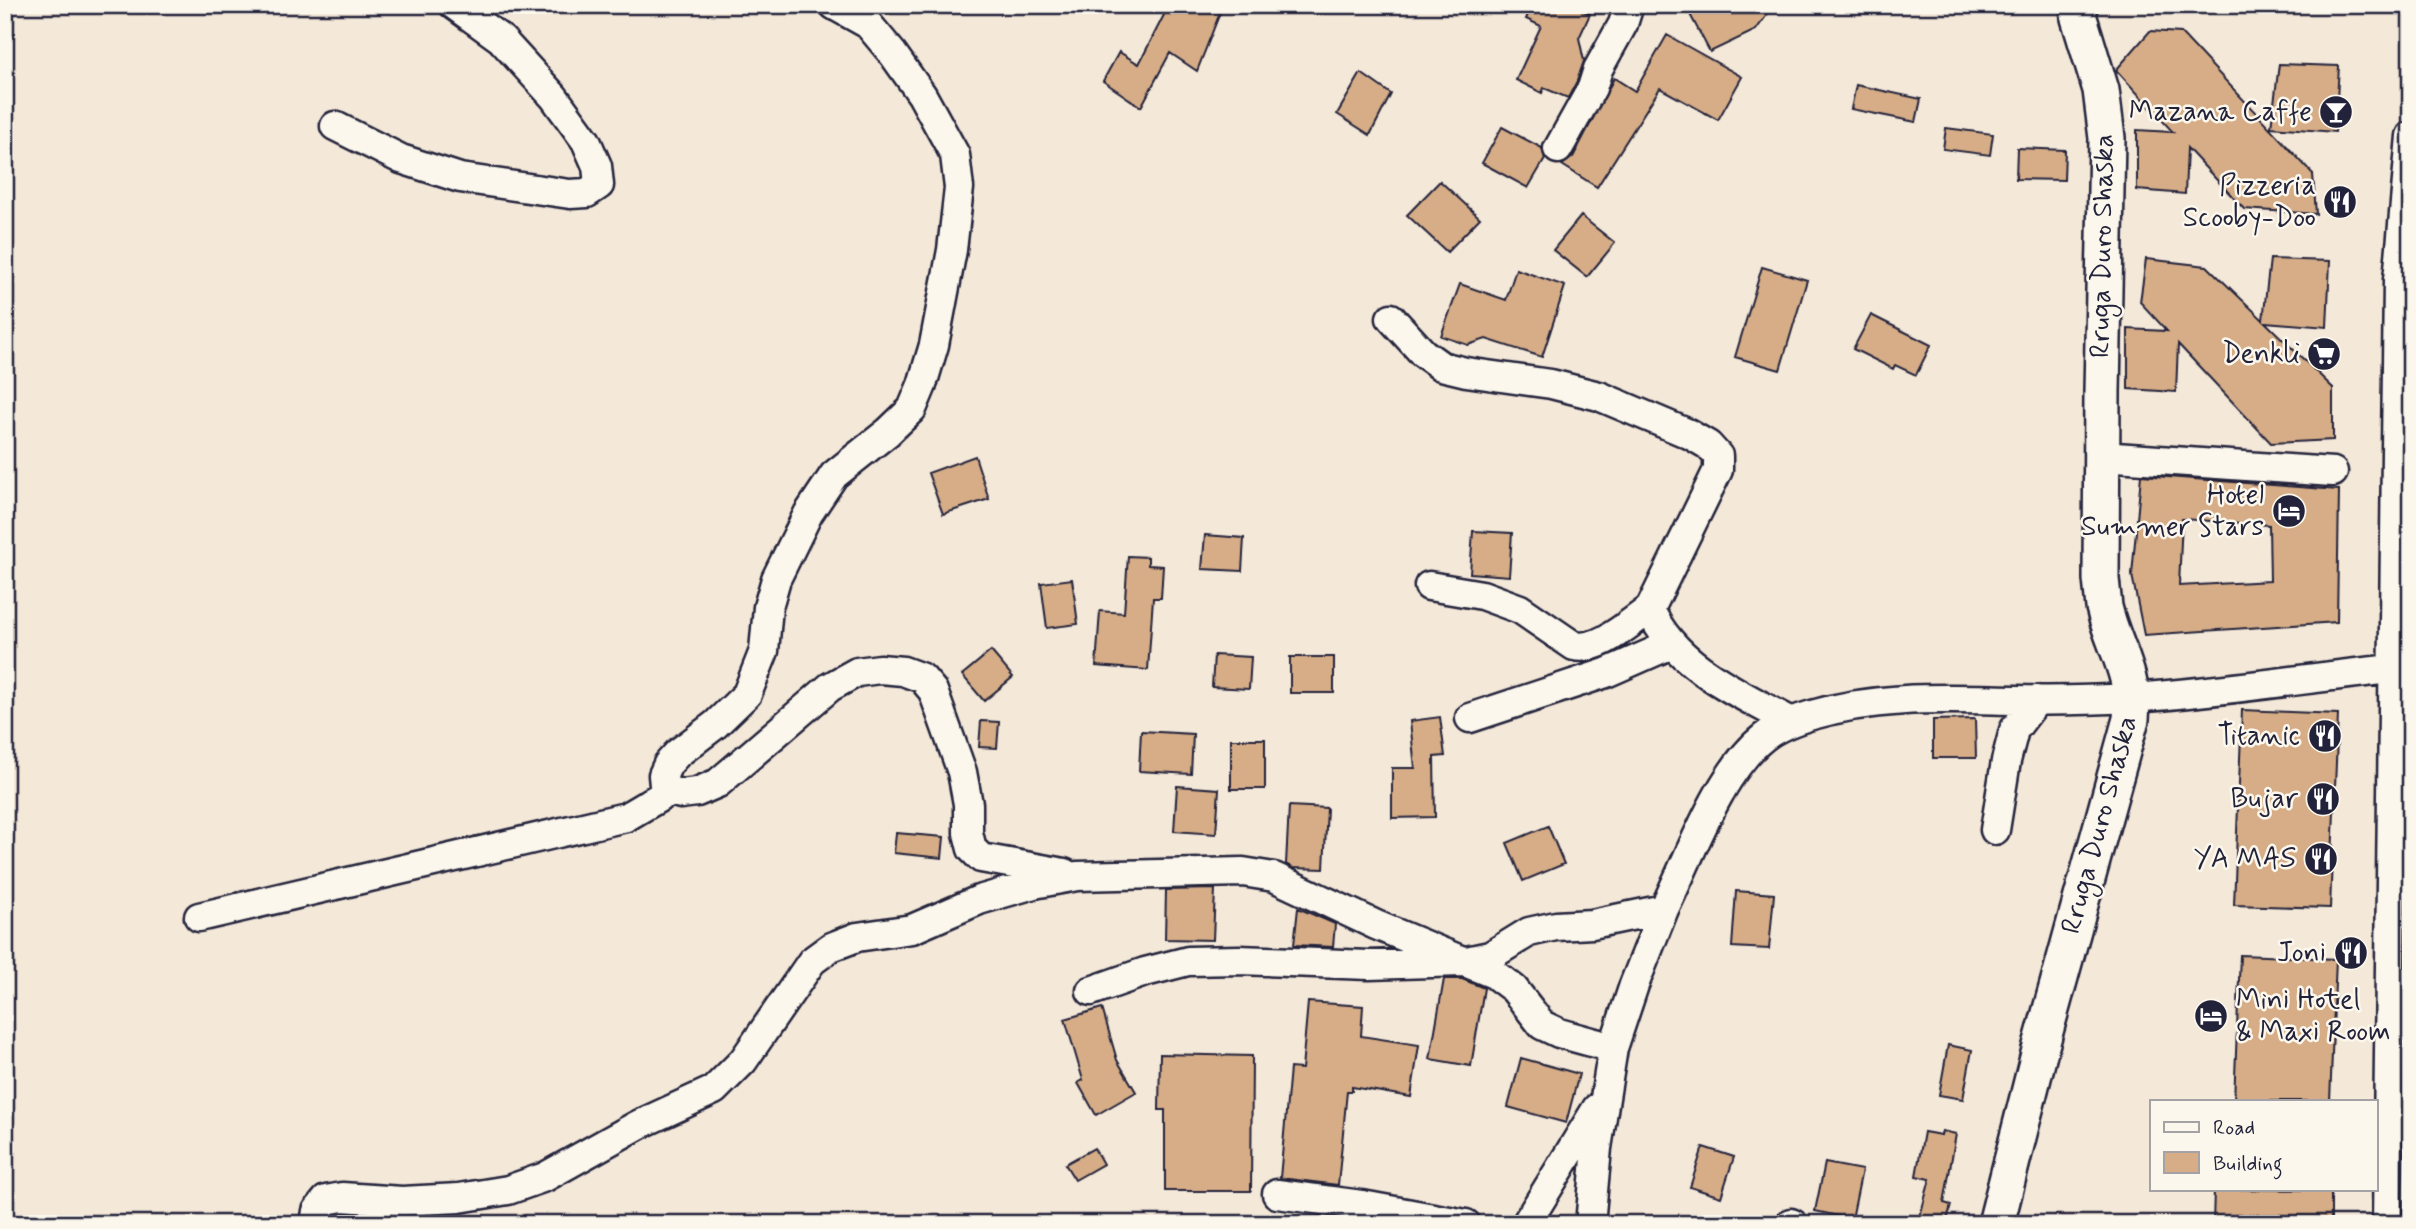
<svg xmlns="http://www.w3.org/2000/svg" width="2416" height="1229" font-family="Mynerve,sans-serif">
	<rect width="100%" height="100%" fill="#f4e8d8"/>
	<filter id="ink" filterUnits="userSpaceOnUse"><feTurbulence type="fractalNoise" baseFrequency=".0143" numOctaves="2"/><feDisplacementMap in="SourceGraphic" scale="14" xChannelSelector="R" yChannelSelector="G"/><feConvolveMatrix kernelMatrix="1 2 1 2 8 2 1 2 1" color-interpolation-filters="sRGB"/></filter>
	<g filter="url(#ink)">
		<path fill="#d6ad87" stroke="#22223b" stroke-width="2" fill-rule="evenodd" d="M 1169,5 L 1223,5 L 1197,71 L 1170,53 L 1141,107 L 1103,81 L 1119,52 L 1139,64 Z
			M 1532,5 L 1571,5 L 1590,14 L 1579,38 L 1584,61 L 1577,81 L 1568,98 L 1544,88 L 1542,93 L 1516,80 L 1541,26 L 1526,19 Z
			M 1685,5 L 1774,5 L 1756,30 L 1710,52 Z
			M 2150,31 L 2181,33 L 2313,174 L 2316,214 L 2244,209 L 2187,148 L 2185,194 L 2137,190 L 2137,130 L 2173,132 L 2116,70 Z
			M 1667,35 L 1742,77 L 1718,120 L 1660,88 L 1597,187 L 1562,165 L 1573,157 L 1614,78 L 1635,91 Z
			M 2279,64 L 2339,66 L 2335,132 L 2271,127 Z
			M 1361,73 L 1391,94 L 1370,135 L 1337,114 Z
			M 1856,85 L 1921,99 L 1916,122 L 1851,109 Z
			M 1502,127 L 1542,148 L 1545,159 L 1528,188 L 1482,163 Z
			M 1946,128 L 1993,134 L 1990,155 L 1943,149 Z
			M 2017,148 L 2065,150 L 2064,180 L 2016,179 Z
			M 1440,181 L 1480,218 L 1447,252 L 1407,215 Z
			M 1581,216 L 1615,243 L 1587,277 L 1553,250 Z
			M 2146,259 L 2207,266 L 2263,320 L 2270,259 L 2330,261 L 2327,327 L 2265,322 L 2333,388 L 2333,440 L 2271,443 L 2178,344 L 2176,392 L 2128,389 L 2128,329 L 2167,331 L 2140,302 Z
			M 1762,267 L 1807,280 L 1780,370 L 1735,357 Z
			M 1516,269 L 1565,286 L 1542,357 L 1486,339 L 1468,345 L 1441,336 L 1460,284 L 1506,300 Z
			M 1871,315 L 1931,345 L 1916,375 L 1895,365 L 1893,369 L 1853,349 Z
			M 975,456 L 989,499 L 943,514 L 928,473 Z
			M 2141,475 L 2339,490 L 2337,622 L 2144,635 L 2132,575 ZM 2182,519 L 2269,525 L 2270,581 L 2179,586 Z
			M 1473,531 L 1512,533 L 1509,576 L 1470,573 Z
			M 1205,535 L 1244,538 L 1242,571 L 1202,569 Z
			M 1128,556 L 1148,557 L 1148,565 L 1163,566 L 1161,598 L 1153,598 L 1148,670 L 1096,666 L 1100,611 L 1124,613 Z
			M 1072,579 L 1078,624 L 1047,628 L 1041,583 Z
			M 991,651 L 1013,677 L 984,701 L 962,675 Z
			M 1214,655 L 1251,657 L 1249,689 L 1212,687 Z
			M 1290,657 L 1334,657 L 1334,693 L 1290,693 Z
			M 2242,710 L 2338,714 L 2330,908 L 2234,905 Z
			M 1440,717 L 1445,756 L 1434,757 L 1435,817 L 1392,818 L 1392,768 L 1415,768 L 1410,721 Z
			M 1975,719 L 1976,758 L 1933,758 L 1933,720 Z
			M 981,721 L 999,722 L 997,748 L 979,747 Z
			M 1141,731 L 1193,734 L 1191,774 L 1139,771 Z
			M 1231,739 L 1265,739 L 1265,789 L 1231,789 Z
			M 1177,786 L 1219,789 L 1216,834 L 1174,831 Z
			M 1289,806 L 1327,808 L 1324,869 L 1293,868 L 1286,864 Z
			M 1548,826 L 1564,864 L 1523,881 L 1507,843 Z
			M 896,833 L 944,837 L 942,858 L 894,853 Z
			M 1215,889 L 1213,940 L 1165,939 L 1166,890 Z
			M 1736,891 L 1774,894 L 1769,949 L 1732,947 Z
			M 1298,908 L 1335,924 L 1333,947 L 1294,945 Z
			M 2240,955 L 2336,959 L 2330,1101 L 2234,1101 Z
			M 1444,979 L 1462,979 L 1484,988 L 1471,1066 L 1430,1059 Z
			M 1308,1002 L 1363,1006 L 1361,1036 L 1419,1045 L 1411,1097 L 1352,1087 L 1352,1091 L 1347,1091 L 1338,1185 L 1280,1178 L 1290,1068 L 1302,1069 Z
			M 1102,1008 L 1117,1060 L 1136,1092 L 1096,1115 L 1078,1083 L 1083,1080 L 1065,1019 Z
			M 1948,1045 L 1972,1050 L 1963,1099 L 1939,1095 Z
			M 1160,1054 L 1252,1056 L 1251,1191 L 1165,1191 L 1165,1110 L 1159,1110 Z
			M 1521,1058 L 1579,1074 L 1566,1123 L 1508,1107 Z
			M 1942,1131 L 1956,1134 L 1944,1203 L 1951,1205 L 1946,1224 L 1918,1224 L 1930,1179 L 1916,1176 L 1924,1132 L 1941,1135 Z
			M 1703,1147 L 1734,1157 L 1721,1197 L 1690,1187 Z
			M 1094,1148 L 1103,1164 L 1075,1180 L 1065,1164 Z
			M 1825,1163 L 1862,1170 L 1852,1219 L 1815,1211 Z
			M 2214,1189 L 2331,1190 L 2331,1224 L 2213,1224 Z"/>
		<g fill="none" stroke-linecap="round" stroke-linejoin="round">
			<g stroke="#22223b" stroke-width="33">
				<path id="minor" d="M 834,5 L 868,24 L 893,54 L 922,95 L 955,155 L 959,188 L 952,250 L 934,345 L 922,385 L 912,409 L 888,432 L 834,475 L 808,514 L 776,579 L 768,607 L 764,651 L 747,694 L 715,725 L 678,753 L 668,764 L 663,775 L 664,785 L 670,791 L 681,794 L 697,792 L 718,783 L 830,687 L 857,672 L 880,669 L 903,671 L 922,678 L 933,691 L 962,772 L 968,804 L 968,833 L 972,849 L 981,858 L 1064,873
					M 335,126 L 401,159 L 460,178 L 570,194 L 587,193 L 599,185 L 597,166 L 586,141 L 554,97 L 501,39 L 454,5
					M 1558,149 L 1592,88 L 1598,69 L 1623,24 L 1629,5
					M 1391,318 L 1423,353 L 1441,366 L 1466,372 L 1551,384 L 1599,396 L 1689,434 L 1708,445 L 1718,456 L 1718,470 L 1650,609 C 1673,665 1740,694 1790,721
					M 2101,456 L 2333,472
					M 1429,586 L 1482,595 L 1520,609 L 1574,646 C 1599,652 1629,623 1650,609
					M 1470,718 L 1606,673 L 1672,644
					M 1995,830 L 2006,761 L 2014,730 L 2037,700
					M 199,917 L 626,817 L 670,791
					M 1091,991 L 1145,972 L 1188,961 L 1239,960 L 1369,965 L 1462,962 L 1490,956 L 1529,932 L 1556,926 L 1592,924 L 1664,909 C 1690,857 1719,772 1764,737 C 1778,726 1795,720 1812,715 C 1879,695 1947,699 2016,700 C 2055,701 2094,700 2132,698 C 2225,692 2318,676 2411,667
					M 1613,1048 L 1634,985 L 1664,909
					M 1277,1194 L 1362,1205 L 1466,1224
					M 1791,1223 L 1793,1224
					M 315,1224 L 317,1211 L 326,1200 L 342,1197 L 402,1201 L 459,1198 L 508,1190 L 545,1177 L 638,1125 L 714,1090 L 743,1061 L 812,961 L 831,947 L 857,937 L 912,929 L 979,900 L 1034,884 L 1077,876 L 1243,872 L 1274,877 L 1376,925 L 1494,974 L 1514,989 L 1542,1025 L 1559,1033 L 1613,1048 L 1597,1148 L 1590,1224
					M 1526,1224 L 1597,1108
					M 2387,1224 L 2398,280 L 2411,136"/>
			</g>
			<g stroke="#22223b" stroke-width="40">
				<path id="major" d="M 1996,1224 L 2041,1046 L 2131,719 C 2135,673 2114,649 2104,607 C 2103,598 2102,588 2101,579 L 2102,392 L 2107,138 L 2101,90 L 2079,18 L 2078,5"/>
			</g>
			<use href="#minor" stroke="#fbf7ec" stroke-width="28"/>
			<use href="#major" stroke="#fbf7ec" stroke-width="35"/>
		</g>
	</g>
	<defs>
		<g id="bar-disc" transform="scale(1.75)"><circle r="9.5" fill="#22223b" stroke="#fbf7ec"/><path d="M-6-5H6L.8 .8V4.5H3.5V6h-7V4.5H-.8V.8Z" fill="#fff"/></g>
		<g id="restaurant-disc" transform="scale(1.75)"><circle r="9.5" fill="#22223b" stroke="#fbf7ec"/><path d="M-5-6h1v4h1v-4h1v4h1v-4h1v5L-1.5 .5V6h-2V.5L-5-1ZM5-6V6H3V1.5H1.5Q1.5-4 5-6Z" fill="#fff"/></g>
		<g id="supermarket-disc" transform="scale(1.75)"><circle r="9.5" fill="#22223b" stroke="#fbf7ec"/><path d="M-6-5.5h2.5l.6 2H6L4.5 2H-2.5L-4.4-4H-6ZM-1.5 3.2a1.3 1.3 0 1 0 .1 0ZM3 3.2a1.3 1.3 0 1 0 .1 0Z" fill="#fff"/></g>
		<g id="hotel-disc" transform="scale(1.75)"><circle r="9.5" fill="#22223b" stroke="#fbf7ec"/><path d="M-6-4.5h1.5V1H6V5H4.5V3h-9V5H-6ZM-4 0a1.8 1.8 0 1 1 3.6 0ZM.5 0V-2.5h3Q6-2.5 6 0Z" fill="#fff"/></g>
	</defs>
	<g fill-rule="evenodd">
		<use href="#bar-disc" x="2336" y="112"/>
		<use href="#restaurant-disc" x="2340" y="202"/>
		<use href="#supermarket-disc" x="2324" y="354"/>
		<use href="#hotel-disc" x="2289" y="511"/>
		<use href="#restaurant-disc" x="2325" y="736"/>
		<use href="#restaurant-disc" x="2323" y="799"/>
		<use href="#restaurant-disc" x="2321" y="859"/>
		<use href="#restaurant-disc" x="2351" y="953"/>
		<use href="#hotel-disc" x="2211" y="1016"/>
	</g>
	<g text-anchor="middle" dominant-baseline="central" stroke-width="5" stroke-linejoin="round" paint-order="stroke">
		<g font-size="28" fill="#22223b" stroke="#fbf7ec" text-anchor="end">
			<text x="2312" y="112">Mazana Caffe</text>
			<text x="2316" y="186">Pizzeria<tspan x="2316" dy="32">Scooby-Doo</tspan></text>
			<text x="2300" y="354">Denkli</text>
			<text x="2264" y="495">Hotel<tspan x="2264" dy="32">Summer Stars</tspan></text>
			<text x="2300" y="736">Titanic</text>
			<text x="2298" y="799">Bujar</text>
			<text x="2296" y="859">YA MAS</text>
			<text x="2326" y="953">Joni</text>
			<text x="2236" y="1000" text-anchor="start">Mini Hotel<tspan x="2236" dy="32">&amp; Maxi Room</tspan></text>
		</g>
		<g font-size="28" fill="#22223b" stroke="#fbf7ec">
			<text transform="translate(2103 246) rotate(-89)">Rruga Duro Shaska</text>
			<text transform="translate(2100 825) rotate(-75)">Rruga Duro Shaska</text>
		</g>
	</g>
	<rect width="2416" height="1229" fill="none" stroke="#fbf7ec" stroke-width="28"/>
	<rect x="14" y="14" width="2388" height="1201" fill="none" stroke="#22223b" stroke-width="2.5" filter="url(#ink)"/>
	<rect x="2150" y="1100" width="228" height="91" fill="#fbf7ec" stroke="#a4a2a5" stroke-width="2"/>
	<rect x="2164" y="1122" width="35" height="10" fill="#fbf7ec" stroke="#a4a2a5" stroke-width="2"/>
	<text x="2213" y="1134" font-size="21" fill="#22223b">Road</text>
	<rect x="2164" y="1152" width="35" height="21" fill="#d6ad87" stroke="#a4a2a5" stroke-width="2"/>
	<text x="2213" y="1170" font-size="21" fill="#22223b">Building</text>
</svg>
